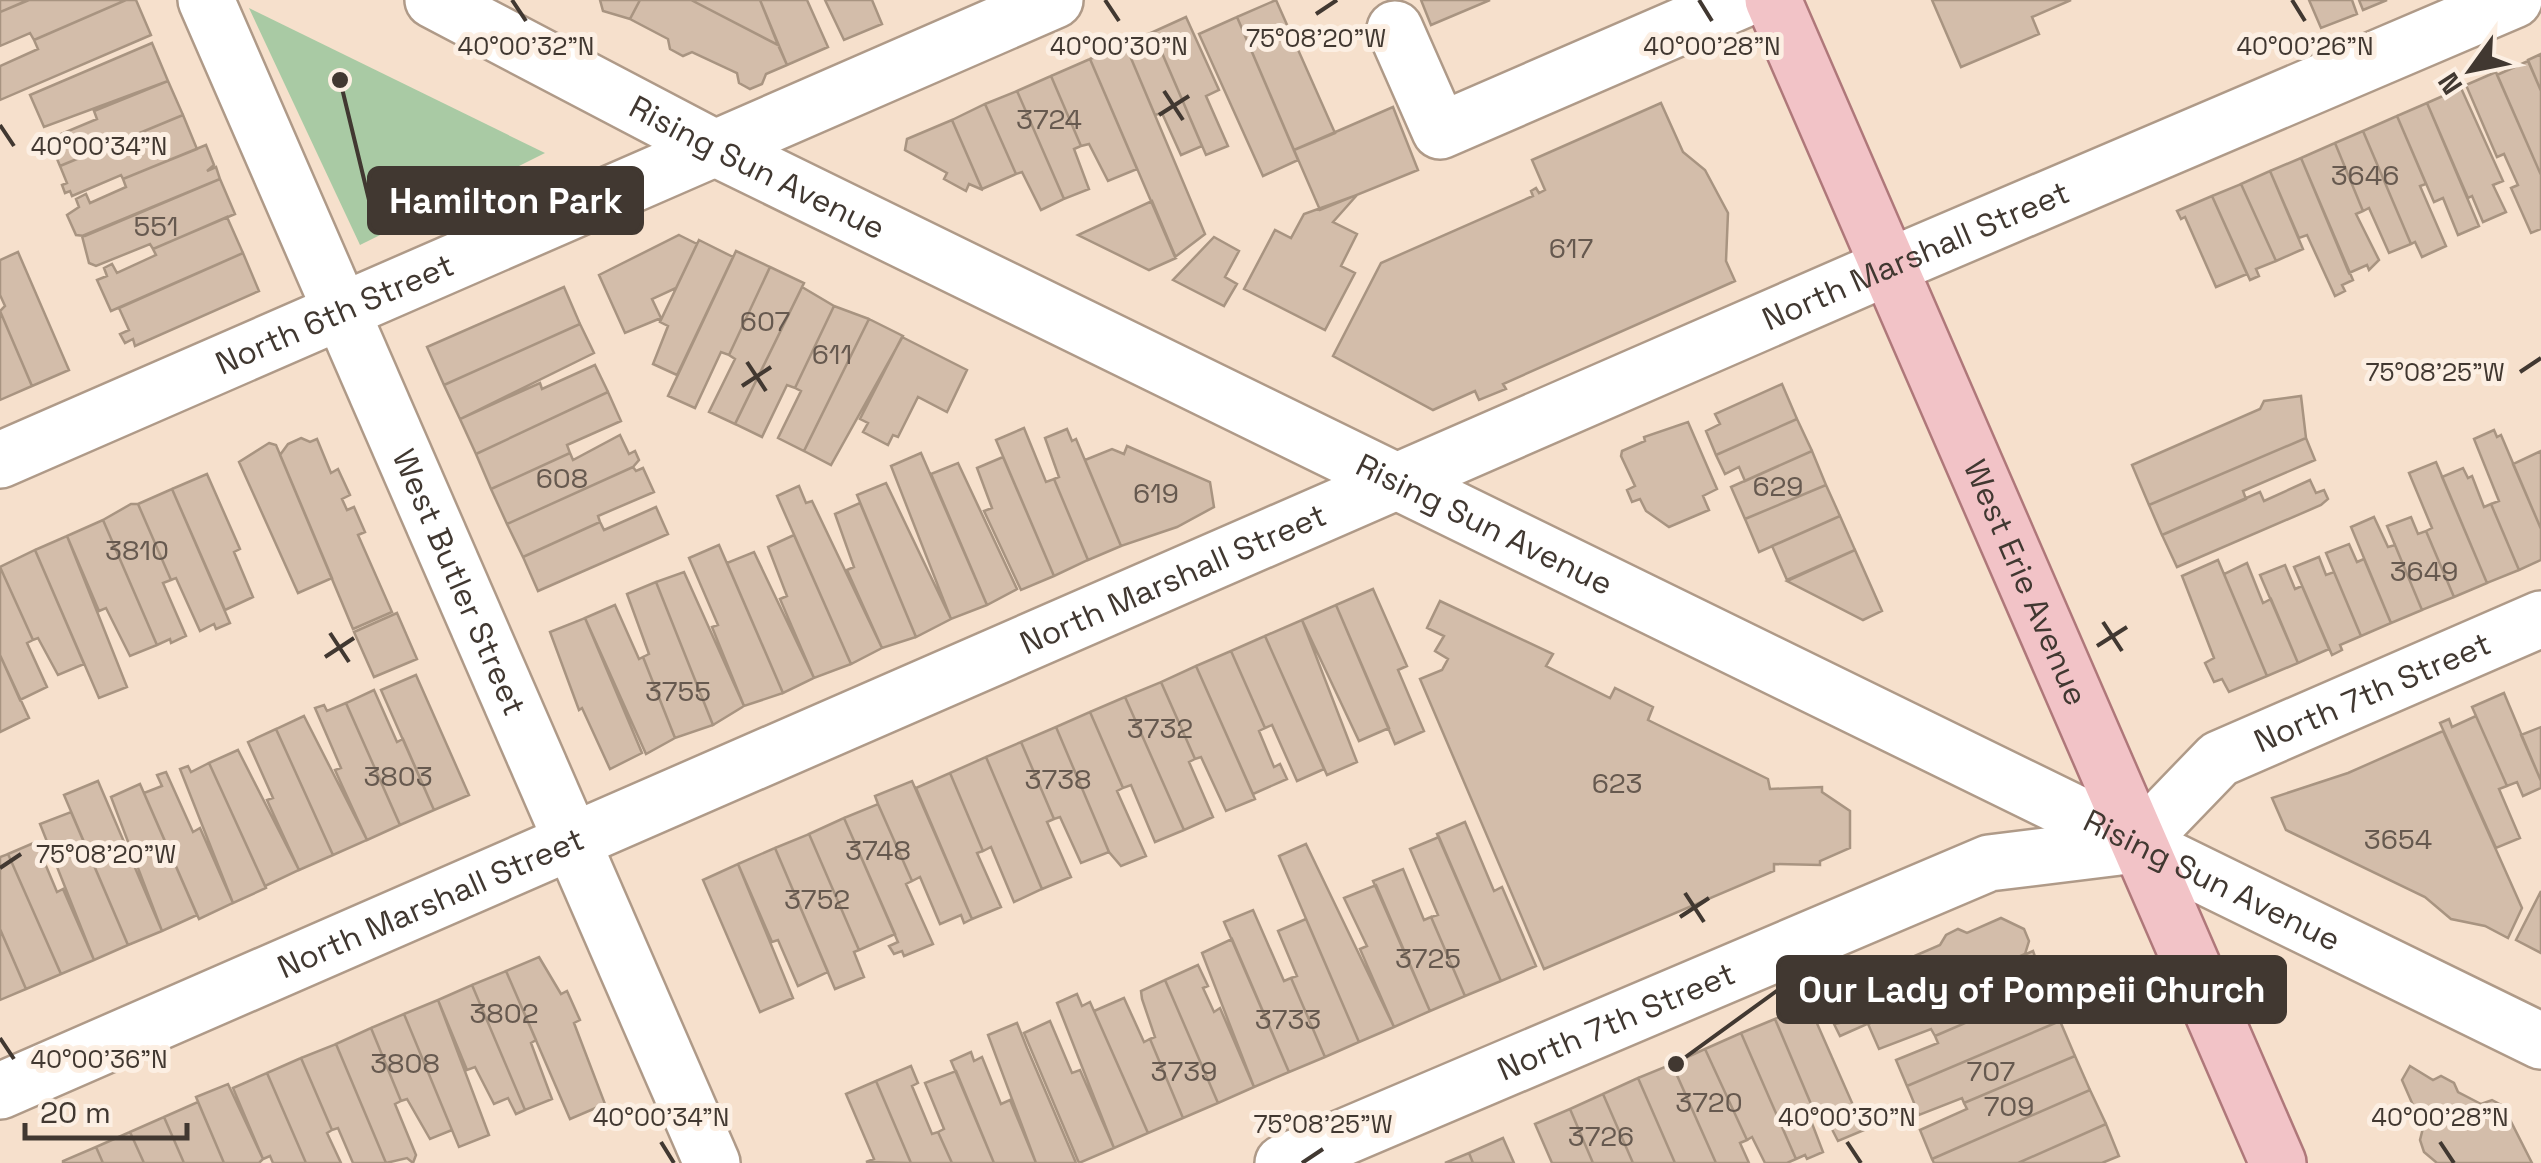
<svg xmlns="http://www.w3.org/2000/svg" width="2541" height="1163" font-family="'Space Grotesk',sans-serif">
	<rect width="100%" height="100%" fill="#f6e0cc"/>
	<path fill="#a9caa4" d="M 249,8 L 545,153 L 360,245 Z"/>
	<path fill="#d3bdaa" stroke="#a89481" stroke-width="2.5" d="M 0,0 L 28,0 L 0,12 Z
		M 29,0 L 126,0 L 34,40 L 30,33 L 0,46 L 0,12 Z
		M 126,0 L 136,0 L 151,35 L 0,100 L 0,66 L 38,49 L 34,40 Z
		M 600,0 L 640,0 L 630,19 L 603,11 Z
		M 640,0 L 691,0 L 778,45 L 787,65 L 766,74 L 762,84 L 750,89 L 739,83 L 737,73 L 692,52 L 683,56 L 670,49 L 668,39 L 630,19 Z
		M 691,0 L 760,0 L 778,45 Z
		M 760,0 L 807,0 L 828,47 L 787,65 Z
		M 825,0 L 872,0 L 882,24 L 844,40 Z
		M 1276,0 L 1335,133 L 1294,150 L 1237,17 Z
		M 1421,0 L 1490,0 L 1431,25 Z
		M 1932,0 L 2071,0 L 2032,17 L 2039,34 L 1961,67 Z
		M 2309,0 L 2352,0 L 2357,14 L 2321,28 Z
		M 2359,0 L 2387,0 L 2363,10 Z
		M 1186,17 L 1219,90 L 1206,96 L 1228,146 L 1206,155 L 1153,32 Z
		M 1237,17 L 1298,160 L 1263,176 L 1199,34 Z
		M 1153,32 L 1202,146 L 1181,155 L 1162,113 L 1155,115 L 1125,44 Z
		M 152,43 L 168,81 L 44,127 L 30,95 Z
		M 1125,44 L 1205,234 L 1175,257 L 1090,59 Z
		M 2541,54 L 2541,91 L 2528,60 Z
		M 1090,59 L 1137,169 L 1108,181 L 1089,144 L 1081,146 L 1051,76 Z
		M 2528,61 L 2541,91 L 2541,175 L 2497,75 Z
		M 2496,72 L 2541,175 L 2541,229 L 2531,233 L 2511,188 L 2518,185 L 2504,154 L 2497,157 L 2466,85 Z
		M 1051,76 L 1081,146 L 1074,149 L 1089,189 L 1064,199 L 1017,91 Z
		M 168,81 L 183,115 L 60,166 L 53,149 L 48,151 L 45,144 L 49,139 L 97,119 L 94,111 Z
		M 2461,88 L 2503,181 L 2493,185 L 2506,212 L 2483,222 L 2472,196 L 2468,198 L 2427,103 Z
		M 1017,91 L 1064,199 L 1041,210 L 1022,172 L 1016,174 L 985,104 Z
		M 1661,103 L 1683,152 L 1705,170 L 1728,213 L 1726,261 L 1735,281 L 1503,384 L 1506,389 L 1479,400 L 1475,391 L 1433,410 L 1333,356 L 1381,263 L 1533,196 L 1531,191 L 1536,188 L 1539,193 L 1545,190 L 1532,160 Z
		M 2427,103 L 2479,226 L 2458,235 L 2443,198 L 2434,202 L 2397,116 Z
		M 985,104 L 1016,174 L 982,189 L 952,120 Z
		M 1393,107 L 1418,170 L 1320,210 L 1294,150 Z
		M 183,115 L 197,149 L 123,179 L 121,175 L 72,196 L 70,191 L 65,193 L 62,185 L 67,183 L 60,166 Z
		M 2397,116 L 2426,184 L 2420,186 L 2446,246 L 2422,257 L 2415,242 L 2411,244 L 2363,131 Z
		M 952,120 L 982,189 L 983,190 L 969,184 L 966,191 L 944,179 L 947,173 L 905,150 L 907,139 Z
		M 2363,131 L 2411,244 L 2389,253 L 2369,208 L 2363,211 L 2335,143 Z
		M 2335,143 L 2363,211 L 2356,214 L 2379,260 L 2369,270 L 2367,265 L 2349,273 L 2301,158 Z
		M 206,145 L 214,165 L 207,171 L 216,167 L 220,179 L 85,236 L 76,235 L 67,215 L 79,207 L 76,199 L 86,194 L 90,203 L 126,187 L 123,179 Z
		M 2301,158 L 2353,280 L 2342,285 L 2345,291 L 2335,296 L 2307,235 L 2299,238 L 2270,171 Z
		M 2270,171 L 2303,249 L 2276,261 L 2241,184 Z
		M 220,179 L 235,214 L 153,249 L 150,244 L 96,266 L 89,263 L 82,236 Z
		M 2241,184 L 2276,261 L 2256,269 L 2259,276 L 2250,280 L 2212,196 Z
		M 1357,195 L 1333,222 L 1357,234 L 1341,266 L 1355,273 L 1325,330 L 1244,289 L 1275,230 L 1291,238 L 1304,214 Z
		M 2212,196 L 2247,274 L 2216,287 L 2185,217 L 2181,219 L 2177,211 Z
		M 1152,201 L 1176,258 L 1149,270 L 1078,235 Z
		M 227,217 L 243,253 L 111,311 L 97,280 L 107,276 L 104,268 L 112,264 L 117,273 L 156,255 L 153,249 Z
		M 679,235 L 697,244 L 676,288 L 652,299 L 661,318 L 625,333 L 599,275 Z
		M 1214,237 L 1239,251 L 1225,277 L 1237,284 L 1224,306 L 1173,280 Z
		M 699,240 L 733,257 L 677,375 L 653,364 L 668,326 L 660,322 Z
		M 736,251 L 770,267 L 729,355 L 721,352 L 695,408 L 668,396 Z
		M 18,252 L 69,370 L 32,386 L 0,311 L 5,306 L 0,295 L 0,260 Z
		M 243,253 L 259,291 L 135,346 L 133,339 L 125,343 L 120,334 L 129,330 L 119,308 Z
		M 770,267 L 804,283 L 735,424 L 709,412 L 735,359 L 729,355 Z
		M 564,287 L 580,324 L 444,385 L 427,347 Z
		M 802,287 L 834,306 L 795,388 L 787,385 L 762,437 L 735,424 Z
		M 834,306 L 869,319 L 804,451 L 778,438 L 801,391 L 795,388 Z
		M 0,311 L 32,386 L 0,400 Z
		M 869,319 L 903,336 L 831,465 L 804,451 Z
		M 580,324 L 594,353 L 460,419 L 444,385 Z
		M 902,337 L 967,370 L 947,412 L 918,397 L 898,437 L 893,435 L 888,445 L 863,432 L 868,423 L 860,419 Z
		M 595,365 L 608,392 L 476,454 L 460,419 L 540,383 L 542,389 Z
		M 1782,384 L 1797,419 L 1716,455 L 1706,431 L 1720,424 L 1715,414 Z
		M 608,392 L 621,421 L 567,445 L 570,453 L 491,489 L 476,454 Z
		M 2301,396 L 2306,438 L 2149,505 L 2132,465 L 2260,409 L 2264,401 Z
		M 1797,419 L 1812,451 L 1745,481 L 1739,467 L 1725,474 L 1716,455 Z
		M 1688,422 L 1717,489 L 1703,496 L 1709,510 L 1669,527 L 1646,511 L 1640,499 L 1632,502 L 1627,490 L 1635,486 L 1621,456 L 1622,451 L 1645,441 L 1644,437 Z
		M 1024,428 L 1046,482 L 1054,479 L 1088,560 L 1054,576 L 996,440 Z
		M 1067,429 L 1072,441 L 1076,439 L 1121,546 L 1088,560 L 1054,479 L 1059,477 L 1045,438 Z
		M 2494,430 L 2497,437 L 2501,435 L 2541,529 L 2541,560 L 2519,570 L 2491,504 L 2499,501 L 2474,439 Z
		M 620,435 L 629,454 L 635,451 L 639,460 L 633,467 L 507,524 L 491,489 L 570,453 L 573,460 Z
		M 301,438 L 310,442 L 317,439 L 331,473 L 338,469 L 350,495 L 342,499 L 347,510 L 354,507 L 365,532 L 358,535 L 392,612 L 353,629 L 280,455 L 288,444 Z
		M 2306,438 L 2315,460 L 2243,491 L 2246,499 L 2162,535 L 2149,505 Z
		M 269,443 L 276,445 L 332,578 L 298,593 L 239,462 Z
		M 1127,446 L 1210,482 L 1214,507 L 1177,527 L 1121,546 L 1085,460 L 1112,449 L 1124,454 Z
		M 1812,451 L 1826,485 L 1745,519 L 1731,487 Z
		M 2541,451 L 2541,529 L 2513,464 Z
		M 921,453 L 987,605 L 951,619 L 891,466 Z
		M 1003,457 L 1054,576 L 1021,590 L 984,511 L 992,508 L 977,468 Z
		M 2436,462 L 2487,583 L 2454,597 L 2426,531 L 2432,528 L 2409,473 Z
		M 958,463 L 1017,589 L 987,605 L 931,474 Z
		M 633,467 L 636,471 L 643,468 L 654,492 L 598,516 L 600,522 L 523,557 L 507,524 Z
		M 2463,468 L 2468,478 L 2472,476 L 2484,507 L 2491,504 L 2519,570 L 2487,583 L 2442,477 Z
		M 207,474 L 240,549 L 234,552 L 253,597 L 225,610 L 172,489 Z
		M 2310,480 L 2316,493 L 2324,490 L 2328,499 L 2321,505 L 2177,567 L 2162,535 L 2260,492 L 2264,501 Z
		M 886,483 L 951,619 L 916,637 L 857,495 Z
		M 1826,485 L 1840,516 L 1759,552 L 1745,519 Z
		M 799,486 L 806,503 L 812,501 L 882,648 L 851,664 L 777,496 Z
		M 172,489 L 230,623 L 216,629 L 214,624 L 200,631 L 176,578 L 171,580 L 138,504 Z
		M 860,503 L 916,637 L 882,648 L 847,570 L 854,567 L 835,514 Z
		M 131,504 L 138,504 L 171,580 L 163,583 L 186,636 L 171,643 L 170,639 L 157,645 L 103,520 Z
		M 656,507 L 668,534 L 538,591 L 523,557 L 600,522 L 604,530 Z
		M 1840,516 L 1855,550 L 1787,580 L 1772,546 Z
		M 2374,517 L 2388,547 L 2395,545 L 2422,610 L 2391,623 L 2351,527 Z
		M 2411,517 L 2418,534 L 2426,531 L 2454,597 L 2422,610 L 2387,526 Z
		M 103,520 L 157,645 L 130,656 L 106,608 L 99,611 L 67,536 Z
		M 794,535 L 851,664 L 814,678 L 780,599 L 787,596 L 768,547 Z
		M 67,536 L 127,687 L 99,698 L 35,550 Z
		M 2349,544 L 2357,562 L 2364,559 L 2391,623 L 2361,636 L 2326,553 Z
		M 719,545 L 783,693 L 744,706 L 712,627 L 718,625 L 689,558 Z
		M 35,550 L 84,664 L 58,675 L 38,638 L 33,640 L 0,567 Z
		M 1855,550 L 1882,611 L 1863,620 L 1787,581 Z
		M 754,552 L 814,678 L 783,693 L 727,563 Z
		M 2319,557 L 2326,575 L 2334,572 L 2361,636 L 2340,645 L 2342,650 L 2332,655 L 2294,567 Z
		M 2218,560 L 2267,676 L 2229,692 L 2222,679 L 2214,682 L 2205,663 L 2214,658 L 2182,576 Z
		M 2247,563 L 2263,603 L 2271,599 L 2298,663 L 2267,676 L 2224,574 Z
		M 2285,565 L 2295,589 L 2302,586 L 2329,649 L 2298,663 L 2260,575 Z
		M 0,567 L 33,640 L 27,643 L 47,687 L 20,700 L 0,655 Z
		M 684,572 L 744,706 L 713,725 L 656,582 Z
		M 656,582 L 713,725 L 675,738 L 643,657 L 649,654 L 627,594 Z
		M 1373,589 L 1407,666 L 1398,670 L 1424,731 L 1395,744 L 1336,605 Z
		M 1440,601 L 1553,654 L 1546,666 L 1610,698 L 1615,688 L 1653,707 L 1648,720 L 1768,779 L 1770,789 L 1822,787 L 1822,792 L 1850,811 L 1850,848 L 1820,861 L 1820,865 L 1774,864 L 1774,871 L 1544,969 L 1420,679 L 1442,670 L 1448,659 L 1435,651 L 1444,636 L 1427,628 Z
		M 615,605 L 639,659 L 643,657 L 675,738 L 646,754 L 585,618 Z
		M 1336,605 L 1389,728 L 1359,741 L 1302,620 Z
		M 397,613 L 417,659 L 374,677 L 354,632 Z
		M 585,618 L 642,753 L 610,769 L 582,708 L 579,710 L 550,632 Z
		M 1302,620 L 1357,762 L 1327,775 L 1265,636 Z
		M 1265,636 L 1324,769 L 1297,781 L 1272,725 L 1265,728 L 1231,651 Z
		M 1231,651 L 1265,728 L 1259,731 L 1274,767 L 1280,764 L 1287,779 L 1253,794 L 1196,666 Z
		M 0,655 L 29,718 L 0,732 Z
		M 1196,666 L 1255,799 L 1226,811 L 1201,757 L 1195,759 L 1161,682 Z
		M 416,675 L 469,795 L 434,810 L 381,690 Z
		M 1161,682 L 1195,759 L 1189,762 L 1213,817 L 1184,830 L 1125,697 Z
		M 374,690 L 397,742 L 403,739 L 434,810 L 400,825 L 346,703 Z
		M 2504,693 L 2541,781 L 2541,788 L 2523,796 L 2517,782 L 2507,786 L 2472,707 Z
		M 1125,697 L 1184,830 L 1155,842 L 1131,785 L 1123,788 L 1090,712 Z
		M 346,703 L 400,825 L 367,840 L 335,770 L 341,768 L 315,708 L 324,705 L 327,711 Z
		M 1090,712 L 1123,788 L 1117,791 L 1146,856 L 1121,866 L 1109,852 L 1056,727 Z
		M 304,716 L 367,840 L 333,855 L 276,729 Z
		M 2476,716 L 2507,786 L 2499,789 L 2520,838 L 2496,848 L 2440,723 L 2449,719 L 2452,727 Z
		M 1056,727 L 1109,852 L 1081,863 L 1060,817 L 1054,819 L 1021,742 Z
		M 2541,727 L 2541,781 L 2521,735 Z
		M 276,729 L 333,855 L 299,870 L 267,800 L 273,798 L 248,742 Z
		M 2443,731 L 2522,908 L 2508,938 L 2485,926 L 2451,919 L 2425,897 L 2286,830 L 2272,798 L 2348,773 Z
		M 1021,742 L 1054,819 L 1047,822 L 1071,877 L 1042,889 L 986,757 Z
		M 238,750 L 299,870 L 265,886 L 209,763 Z
		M 986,757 L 1042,889 L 1014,902 L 991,847 L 983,851 L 950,773 Z
		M 209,763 L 266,888 L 233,903 L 180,769 L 188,766 L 191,772 Z
		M 166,772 L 193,832 L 200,828 L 233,903 L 199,919 L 144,793 L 162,786 L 157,775 Z
		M 950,773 L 983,851 L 977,853 L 1001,907 L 972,919 L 916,788 Z
		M 98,781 L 162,931 L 128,945 L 64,795 Z
		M 912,781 L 972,919 L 964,923 L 961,915 L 940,924 L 920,877 L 912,881 L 878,804 L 875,796 Z
		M 140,784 L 197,915 L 162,931 L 111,797 Z
		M 878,804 L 912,881 L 906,884 L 933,944 L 904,956 L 902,951 L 894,954 L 889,946 L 898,942 L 844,818 Z
		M 71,812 L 128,945 L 94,960 L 40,824 Z
		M 844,818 L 895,934 L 859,950 L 809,834 Z
		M 1465,822 L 1494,891 L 1502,887 L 1536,966 L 1501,981 L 1437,834 Z
		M 809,834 L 859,950 L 854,952 L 864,977 L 835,989 L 775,848 Z
		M 1439,837 L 1501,981 L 1465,996 L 1431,917 L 1438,915 L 1410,849 Z
		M 36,842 L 57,892 L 63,889 L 94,960 L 61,974 L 8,854 Z
		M 1306,844 L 1394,1027 L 1359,1042 L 1279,856 Z
		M 775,848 L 828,972 L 798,986 L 778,940 L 772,942 L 738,864 Z
		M 8,854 L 61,974 L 26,989 L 0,929 L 0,857 Z
		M 738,864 L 793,998 L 760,1012 L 703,880 Z
		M 1403,869 L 1424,920 L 1431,917 L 1465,996 L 1430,1011 L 1373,881 Z
		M 1376,885 L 1430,1011 L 1394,1027 L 1360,949 L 1367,946 L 1344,898 Z
		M 2541,891 L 2541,953 L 2516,940 Z
		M 1253,910 L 1284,981 L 1291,978 L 1325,1057 L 1289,1072 L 1224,922 Z
		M 2001,918 L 2024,929 L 2029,941 L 2025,954 L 1840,1036 L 1834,1024 L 1839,1023 L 1827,994 L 1940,945 L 1946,935 L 1958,929 L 1967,933 Z
		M 1306,919 L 1359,1042 L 1325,1057 L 1291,978 L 1297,976 L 1278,931 Z
		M 0,929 L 26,989 L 0,1000 Z
		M 1232,939 L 1289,1072 L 1254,1087 L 1202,953 Z
		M 2033,951 L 2046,988 L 1935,1036 L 1931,1029 L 1879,1049 L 1868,1024 Z
		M 539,957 L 561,994 L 567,991 L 580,1020 L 574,1023 L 605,1104 L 570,1119 L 506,971 Z
		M 1198,965 L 1208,986 L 1203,988 L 1214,1012 L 1220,1008 L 1254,1087 L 1218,1103 L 1165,980 Z
		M 506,971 L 536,1040 L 531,1043 L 552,1099 L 525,1110 L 472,985 Z
		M 1165,980 L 1218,1103 L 1183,1118 L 1150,1039 L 1155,1037 L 1142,999 L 1141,991 Z
		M 472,985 L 525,1110 L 516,1114 L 508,1098 L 494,1104 L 475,1067 L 467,1070 L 438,1000 Z
		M 2046,988 L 2060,1021 L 1907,1086 L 1896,1060 L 1938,1043 L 1935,1036 Z
		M 1077,994 L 1082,1006 L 1090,1002 L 1148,1133 L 1114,1148 L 1057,1003 Z
		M 1124,998 L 1144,1042 L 1150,1039 L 1183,1118 L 1148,1133 L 1094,1011 Z
		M 438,1000 L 489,1135 L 459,1147 L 404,1014 Z
		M 1808,1003 L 1864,1130 L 1838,1141 L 1821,1108 L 1814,1111 L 1775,1019 Z
		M 404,1014 L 452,1130 L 430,1139 L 407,1099 L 401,1101 L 371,1028 Z
		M 1775,1019 L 1814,1111 L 1808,1113 L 1823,1152 L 1807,1159 L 1805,1155 L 1796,1159 L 1741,1033 Z
		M 1050,1021 L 1072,1073 L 1080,1070 L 1114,1148 L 1079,1163 L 1024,1033 Z
		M 2060,1021 L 2075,1056 L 1964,1103 L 1962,1098 L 1919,1115 L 1907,1086 Z
		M 1017,1023 L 1027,1048 L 1076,1163 L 1036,1163 L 988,1035 Z
		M 371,1028 L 401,1101 L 395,1104 L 416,1155 L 413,1163 L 407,1158 L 386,1163 L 336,1044 Z
		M 1741,1033 L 1796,1159 L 1787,1163 L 1765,1163 L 1752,1137 L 1747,1140 L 1705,1049 Z
		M 336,1044 L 386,1163 L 353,1163 L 338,1128 L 332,1130 L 301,1058 Z
		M 1705,1049 L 1747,1140 L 1740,1143 L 1749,1163 L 1716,1163 L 1672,1064 Z
		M 971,1052 L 974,1061 L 982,1057 L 1001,1104 L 1010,1100 L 1036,1163 L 994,1163 L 951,1061 Z
		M 2075,1056 L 2090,1090 L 1932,1159 L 1920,1130 L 1967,1109 L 1964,1103 Z
		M 301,1058 L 332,1130 L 327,1133 L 341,1163 L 306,1163 L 267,1073 Z
		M 1672,1064 L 1716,1163 L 1675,1163 L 1638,1078 Z
		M 911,1066 L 918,1083 L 912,1086 L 932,1134 L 938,1132 L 952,1163 L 911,1163 L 876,1081 Z
		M 2410,1066 L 2433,1080 L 2441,1076 L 2454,1083 L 2458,1092 L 2481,1104 L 2492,1100 L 2503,1106 L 2532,1163 L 2437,1163 L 2424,1152 L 2420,1140 L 2423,1128 L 2402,1080 Z
		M 956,1071 L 994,1163 L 952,1163 L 938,1132 L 944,1129 L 925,1083 Z
		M 267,1073 L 306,1163 L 273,1163 L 270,1156 L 263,1159 L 233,1088 Z
		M 1638,1078 L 1675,1163 L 1633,1163 L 1603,1094 Z
		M 876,1081 L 911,1163 L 866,1162 L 874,1159 L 846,1094 Z
		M 228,1084 L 263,1159 L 259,1163 L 224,1163 L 196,1097 Z
		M 2090,1090 L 2106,1124 L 2018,1163 L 1934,1163 L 1932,1159 Z
		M 1603,1094 L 1633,1163 L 1593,1163 L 1570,1109 Z
		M 198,1102 L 224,1163 L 184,1163 L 164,1117 Z
		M 1570,1109 L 1593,1163 L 1552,1163 L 1535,1124 Z
		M 164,1117 L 184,1163 L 144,1163 L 130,1132 Z
		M 2106,1124 L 2119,1156 L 2102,1163 L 2018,1163 Z
		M 130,1132 L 144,1163 L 103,1163 L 96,1147 Z
		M 1503,1138 L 1514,1163 L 1473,1163 L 1469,1153 Z
		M 96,1147 L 103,1163 L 63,1163 L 63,1161 Z
		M 1469,1153 L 1473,1163 L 1445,1163 Z"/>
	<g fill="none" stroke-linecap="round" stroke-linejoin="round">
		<g stroke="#af9a88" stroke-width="60">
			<g id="minor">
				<path id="s1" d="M 206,0 L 712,1163"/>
				<path id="s2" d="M 433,0 L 715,148 L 2541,1041"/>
				<path d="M 1395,29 L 1440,131 L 1742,0"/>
				<path id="s3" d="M 0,460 L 1055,0"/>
				<path id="s4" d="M 0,1091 L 1888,267 L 2514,0"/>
				<path id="s5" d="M 1283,1163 L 1989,863 L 2136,845 L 2219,759 L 2541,619"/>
			</g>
		</g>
		<g stroke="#af787a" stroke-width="60">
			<g id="major">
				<path id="s6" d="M 1773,0 L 2278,1163"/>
			</g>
		</g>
		<use href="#minor" stroke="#fff" stroke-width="55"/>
		<use href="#major" stroke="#f2c3c7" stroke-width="55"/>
	</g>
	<path fill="none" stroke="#413831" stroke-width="4" d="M 512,0 L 526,21M 1105,0 L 1119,21M 1699,0 L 1712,21M 2292,0 L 2305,21M 1316,14 L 1337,0M 1164,91 L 1183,120M 1159,115 L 1189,96M 0,125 L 14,146M 747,362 L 766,391M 2520,372 L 2541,358M 742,386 L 771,367M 2103,622 L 2122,651M 330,633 L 349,662M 2097,646 L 2127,627M 325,657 L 354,638M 0,868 L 21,854M 1685,893 L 1704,922M 1680,917 L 1709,898M 0,1038 L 14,1059M 661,1142 L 674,1163M 1847,1142 L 1861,1163M 2440,1142 L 2454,1163M 1302,1163 L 1323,1149"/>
	<g text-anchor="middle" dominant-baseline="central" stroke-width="10" stroke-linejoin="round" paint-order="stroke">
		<g font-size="28" fill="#66594f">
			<text x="1049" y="119">3724</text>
			<text x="2365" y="175">3646</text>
			<text x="156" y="226">551</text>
			<text x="1571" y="248">617</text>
			<text x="765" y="321">607</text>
			<text x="832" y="354">611</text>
			<text x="562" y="478">608</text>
			<text x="1778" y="486">629</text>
			<text x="1156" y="493">619</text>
			<text x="137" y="550">3810</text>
			<text x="2424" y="571">3649</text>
			<text x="678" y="691">3755</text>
			<text x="1160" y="728">3732</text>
			<text x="398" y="776">3803</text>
			<text x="1058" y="779">3738</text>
			<text x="1617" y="783">623</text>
			<text x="2398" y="839">3654</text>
			<text x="878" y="850">3748</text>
			<text x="817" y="899">3752</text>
			<text x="1428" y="958">3725</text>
			<text x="504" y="1013">3802</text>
			<text x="1288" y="1019">3733</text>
			<text x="405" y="1063">3808</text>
			<text x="1184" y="1071">3739</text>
			<text x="1991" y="1071">707</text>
			<text x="1709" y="1102">3720</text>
			<text x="2009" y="1106">709</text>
			<text x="1601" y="1136">3726</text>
		</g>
		<g font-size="32" fill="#413831" stroke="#fcefe3">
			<text stroke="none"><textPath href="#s2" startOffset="365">Rising Sun Avenue</textPath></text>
			<text stroke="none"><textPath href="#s4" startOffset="2090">North Marshall Street</textPath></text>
			<text stroke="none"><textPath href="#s3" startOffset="365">North 6th Street</textPath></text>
			<text stroke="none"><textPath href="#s2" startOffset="1175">Rising Sun Avenue</textPath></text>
			<text stroke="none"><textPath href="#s4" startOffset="1280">North Marshall Street</textPath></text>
			<text stroke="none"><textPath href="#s1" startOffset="635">West Butler Street</textPath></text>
			<text stroke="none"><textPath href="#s6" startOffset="635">West Erie Avenue</textPath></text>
			<text stroke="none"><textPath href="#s5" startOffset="1202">North 7th Street</textPath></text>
			<text stroke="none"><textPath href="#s2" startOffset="1985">Rising Sun Avenue</textPath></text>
			<text stroke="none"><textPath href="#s4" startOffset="470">North Marshall Street</textPath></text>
			<text stroke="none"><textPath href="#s5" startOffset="362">North 7th Street</textPath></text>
		</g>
	</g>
	<g font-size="25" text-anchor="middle" fill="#413831" stroke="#fcefe3" stroke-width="10" stroke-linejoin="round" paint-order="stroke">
		<text x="1316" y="47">75°08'20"W</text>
		<text x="526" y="55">40°00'32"N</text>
		<text x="1119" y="55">40°00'30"N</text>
		<text x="1712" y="55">40°00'28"N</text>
		<text x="2305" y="55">40°00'26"N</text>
		<text x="99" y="155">40°00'34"N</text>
		<text x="2435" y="381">75°08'25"W</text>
		<text x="106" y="863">75°08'20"W</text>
		<text x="99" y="1068">40°00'36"N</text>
		<text x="661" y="1126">40°00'34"N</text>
		<text x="1847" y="1126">40°00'30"N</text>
		<text x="2440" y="1126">40°00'28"N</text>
		<text x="1323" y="1133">75°08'25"W</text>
	</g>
	<path fill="none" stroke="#413831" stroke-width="4" d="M340 80L369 200M1676 1064L1778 990"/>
	<g fill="#413831" stroke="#fcefe3" stroke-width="4">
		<circle cx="340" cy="80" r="10"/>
		<circle cx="1676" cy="1064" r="10"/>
	</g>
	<g fill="#413831" stroke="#413831" stroke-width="4">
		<rect x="369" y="168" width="273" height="65" rx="10"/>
		<rect x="1778" y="957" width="507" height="65" rx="10"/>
	</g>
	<g font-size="35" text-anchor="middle" font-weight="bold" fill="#fff">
		<text x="506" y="213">Hamilton Park</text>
		<text x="2032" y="1002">Our Lady of Pompeii Church</text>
	</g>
	<g transform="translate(2471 70) rotate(237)" stroke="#fcefe3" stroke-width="8" paint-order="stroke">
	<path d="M0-8L18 38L0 25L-18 38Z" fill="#413831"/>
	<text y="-15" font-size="28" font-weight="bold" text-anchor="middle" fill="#413831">N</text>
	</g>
	<path d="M25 1123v15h162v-15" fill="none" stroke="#413831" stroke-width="5"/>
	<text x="40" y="1123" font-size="30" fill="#413831" stroke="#fcefe3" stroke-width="8" paint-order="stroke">20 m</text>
</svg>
